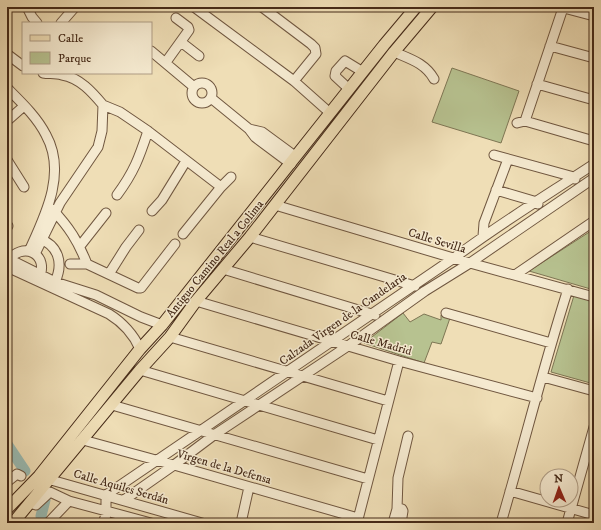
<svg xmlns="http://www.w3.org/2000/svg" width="601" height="530" font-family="'IM FELL DW Pica',serif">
	<rect width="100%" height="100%" fill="#efdeb6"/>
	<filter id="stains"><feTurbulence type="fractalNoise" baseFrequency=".005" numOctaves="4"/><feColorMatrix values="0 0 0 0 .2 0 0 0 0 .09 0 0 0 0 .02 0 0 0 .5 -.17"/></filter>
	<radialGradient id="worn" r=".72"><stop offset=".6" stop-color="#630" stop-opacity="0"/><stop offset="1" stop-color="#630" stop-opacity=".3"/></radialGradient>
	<path fill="#b7c290" stroke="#7e7654" d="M 452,68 L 519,91 L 501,143 L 432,122 Z
		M 594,229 L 594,290 L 529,271 Z
		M 575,292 L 594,297 L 594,384 L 551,372 Z
		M 403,313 L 410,322 L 424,314 L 441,320 L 441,315 L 450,318 L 441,344 L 432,342 L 424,363 L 364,343 Z"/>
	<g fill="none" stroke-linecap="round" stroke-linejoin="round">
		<path stroke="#9abbb3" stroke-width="11" d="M 7,444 L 25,471
			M 43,523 L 41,516 L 45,500"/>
		<g stroke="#705740" stroke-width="11">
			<path id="minor" d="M 27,7 L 32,17 L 37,23
				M 194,7 L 294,81 L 330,113
				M 262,7 L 311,44 L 315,48 L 316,54 L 294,81
				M 560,7 L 594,16
				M 61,23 L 75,7
				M 181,42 L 199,56
				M 550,46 L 594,58
				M 151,51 L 194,87
				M 394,52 C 410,59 425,63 434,79
				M 7,54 L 23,66
				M 166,62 L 189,30 L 188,27 L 176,18
				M192 93a10 10 0 1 1 20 0a10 10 0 1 1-20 0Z
				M 537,84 L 594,100
				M 7,88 C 21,102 37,117 46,135 C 67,173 45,216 29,251
				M 349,89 L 335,76 L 336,71 L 345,61 L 363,72
				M 211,98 L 249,129 L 255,137 L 291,164
				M 103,105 L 120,112 L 148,131 L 221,187
				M 7,121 L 24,106
				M 525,121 L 563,8
				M 517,123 L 525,121 L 594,141
				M 249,129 L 262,132 L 296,157
				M 494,155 L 574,177 L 575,179
				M 7,160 L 24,187
				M 496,190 L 537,202 L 538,204
				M 117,195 C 134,172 139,158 148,131
				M 275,205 L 470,263 L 594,297
				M 52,209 C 69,227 78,241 87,264
				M 152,211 L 162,200 L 186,161
				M 7,225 L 8,226
				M 183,234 L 221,187 L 231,177
				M 483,236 L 484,223 L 508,159
				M 250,237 L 415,286
				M 38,238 C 58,245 64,262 55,282
				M 80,246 L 106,213
				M 35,254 L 60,203 L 98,147 L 102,131 L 103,105 C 92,92 80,78 62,75 C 56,73 49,74 43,73
				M 7,258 L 55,282 L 96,295 L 141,317 L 162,325
				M 7,263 C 21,239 52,254 38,280
				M 70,264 L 87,264 L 138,288 L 141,288 L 175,244
				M 7,267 L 109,314 C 122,322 134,335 140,349
				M 223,269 L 375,315
				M 109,274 L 126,247 L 139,230
				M 515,275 L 594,221
				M 196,301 L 399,361 L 537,398
				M 446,313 L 551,343
				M 170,337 L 388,401
				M 140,370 L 378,440
				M 543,377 L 594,391
				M 112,405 L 368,479
				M 83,440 L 174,465 L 358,518
				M 44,478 L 202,523
				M 7,482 L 17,474 L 21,476
				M 510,491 L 594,515
				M 124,500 L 174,465 L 214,435 L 348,346 L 425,291 L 470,263 L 594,178
				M 29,503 L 36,505 L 50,492 L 69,501 L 151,523
				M 397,509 L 399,508 L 402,509 L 403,511 L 401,523
				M 48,523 L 69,501
				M 103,523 L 106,515 L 106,495 L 454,258 C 499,224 547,195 594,164
				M 241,523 L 249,487
				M 357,523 L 399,361
				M 393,523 L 397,509 L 398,478 L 408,436
				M 501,523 C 524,445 543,367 568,289
				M 567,523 L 594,427"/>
		</g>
		<g stroke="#452a18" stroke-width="13">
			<path id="major" d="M 7,509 L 39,476 L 140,349 L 162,325 L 384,45 L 416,7
				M 13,523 L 140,370 L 170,337 L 196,301 L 250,237 L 394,52 L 432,7"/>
		</g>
		<use href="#minor" stroke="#f5ead0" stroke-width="9"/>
		<use href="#major" stroke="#efdeb6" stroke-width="11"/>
	</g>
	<g text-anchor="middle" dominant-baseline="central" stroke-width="3" stroke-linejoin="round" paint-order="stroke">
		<g font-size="12" fill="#452a18" stroke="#f5ead0">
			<text transform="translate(437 241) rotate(17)">Calle Sevilla</text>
			<text transform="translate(215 259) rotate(-51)">Antiguo Camino Real a Colima</text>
			<text transform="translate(343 319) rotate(-35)">Calzada Virgen de la Candelaria</text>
			<text transform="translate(381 343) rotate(16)">Calle Madrid</text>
			<text transform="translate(224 467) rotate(16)">Virgen de la Defensa</text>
			<text transform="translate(121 487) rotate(16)">Calle Aquiles Serdán</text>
		</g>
	</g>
	<rect width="601" height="530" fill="none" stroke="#efdeb6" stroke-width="24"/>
	<rect x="8" y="8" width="585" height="514" fill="none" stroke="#452a18" stroke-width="2"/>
	<rect x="12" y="12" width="577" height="506" fill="none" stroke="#452a18"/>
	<rect x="22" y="22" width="130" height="52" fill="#f5ead0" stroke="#af9d86"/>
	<rect x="30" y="35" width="20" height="6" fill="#efdeb6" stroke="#af9d86"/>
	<text x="58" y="42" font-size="12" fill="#452a18">Calle</text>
	<rect x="30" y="52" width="20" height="12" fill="#b7c290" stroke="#af9d86"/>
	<text x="58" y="62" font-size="12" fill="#452a18">Parque</text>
	<g transform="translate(559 488) rotate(358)"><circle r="19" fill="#f5ead0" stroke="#af9d86"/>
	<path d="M0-3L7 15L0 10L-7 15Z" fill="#8f2418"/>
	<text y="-6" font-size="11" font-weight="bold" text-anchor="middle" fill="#452a18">N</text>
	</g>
	<rect width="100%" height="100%" filter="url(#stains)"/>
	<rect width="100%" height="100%" fill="url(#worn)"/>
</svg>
